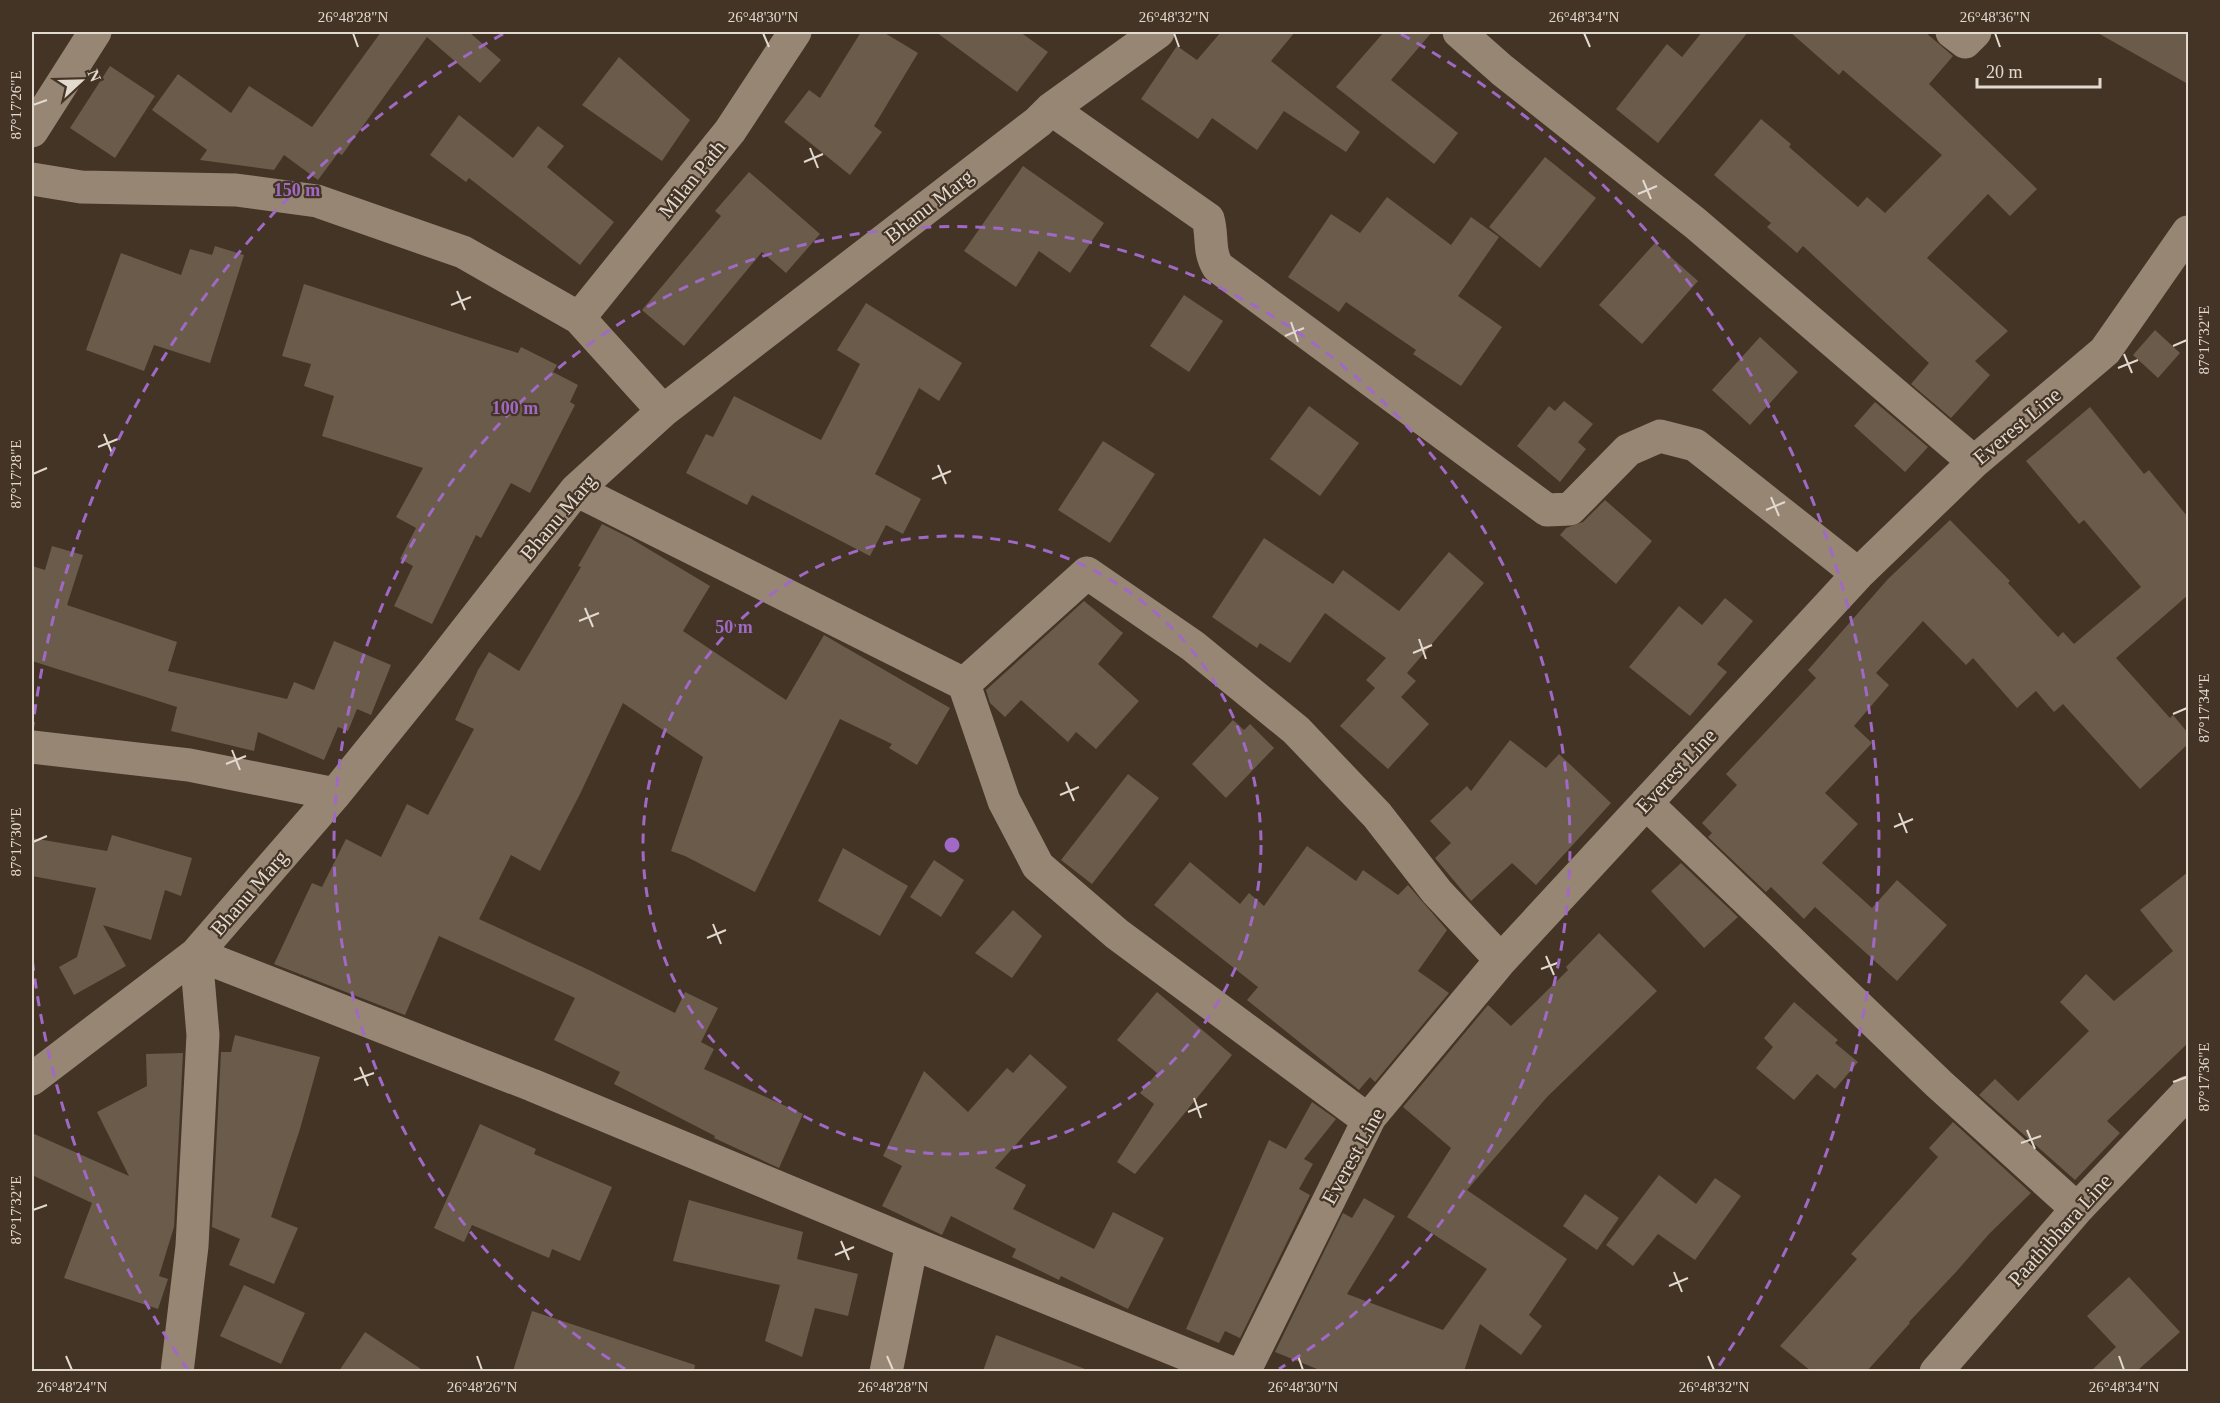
<svg xmlns="http://www.w3.org/2000/svg" width="2220" height="1403" font-family="Georgia,serif">
	<rect width="100%" height="100%" fill="#433425"/>
	<path fill="#6b5b4a" d="M 381,32 L 469,32 L 501,60 L 480,83 L 427,37 L 342,155 L 338,153 L 318,180 L 284,155 L 274,170 L 200,160 L 207,150 L 152,110 L 178,74 L 231,113 L 249,86 L 312,127 Z
		M 861,32 L 883,32 L 918,53 L 874,126 L 882,132 L 850,175 L 784,122 L 809,90 L 820,98 Z
		M 936,32 L 1020,32 L 1048,52 L 1017,92 Z
		M 1221,32 L 1295,32 L 1271,61 L 1360,132 L 1346,152 L 1284,111 L 1257,150 L 1212,118 L 1198,139 L 1141,99 L 1177,46 L 1197,60 Z
		M 1384,32 L 1432,32 L 1391,80 L 1458,133 L 1434,164 L 1336,87 Z
		M 1702,32 L 1748,32 L 1658,143 L 1616,109 L 1667,44 L 1682,57 Z
		M 1790,32 L 1925,32 L 1953,56 L 1929,84 L 2037,189 L 2010,216 L 1988,194 L 1927,258 L 2008,331 L 1975,361 L 1990,375 L 1951,418 L 1911,384 L 1929,363 L 1803,246 L 1797,253 L 1767,227 L 1771,223 L 1714,175 L 1761,119 L 1791,144 L 1789,147 L 1858,207 L 1867,197 L 1885,213 L 1942,155 L 1843,70 L 1839,75 Z
		M 2096,32 L 2188,32 L 2188,84 Z
		M 619,57 L 690,120 L 662,161 L 582,105 Z
		M 110,66 L 155,96 L 115,158 L 70,128 Z
		M 459,115 L 513,158 L 538,126 L 564,146 L 547,167 L 614,222 L 580,265 L 469,178 L 466,182 L 430,155 Z
		M 1545,157 L 1596,198 L 1540,268 L 1489,227 Z
		M 1023,166 L 1104,223 L 1070,273 L 1039,251 L 1016,287 L 964,251 Z
		M 749,172 L 820,234 L 786,273 L 762,252 L 684,346 L 642,310 L 721,216 L 715,211 Z
		M 1387,197 L 1451,245 L 1471,217 L 1499,237 L 1458,296 L 1502,327 L 1461,386 L 1413,354 L 1416,350 L 1346,302 L 1339,312 L 1288,277 L 1331,214 L 1360,233 Z
		M 1655,243 L 1698,281 L 1642,344 L 1599,305 Z
		M 215,246 L 244,255 L 210,363 L 154,345 L 144,371 L 86,350 L 121,253 L 181,275 L 190,249 L 212,255 Z
		M 304,284 L 518,353 L 521,347 L 557,365 L 553,372 L 578,385 L 570,402 L 575,405 L 530,493 L 511,483 L 481,538 L 476,535 L 432,624 L 394,606 L 413,566 L 400,559 L 416,528 L 396,517 L 423,468 L 322,436 L 334,396 L 304,386 L 311,364 L 282,356 Z
		M 1184,295 L 1223,321 L 1189,372 L 1150,346 Z
		M 866,303 L 962,363 L 939,401 L 919,388 L 875,474 L 921,499 L 903,534 L 886,525 L 870,556 L 752,495 L 747,505 L 686,473 L 706,434 L 713,437 L 734,396 L 821,440 L 860,364 L 837,350 Z
		M 2155,330 L 2180,353 L 2158,378 L 2133,355 Z
		M 1760,337 L 1798,372 L 1750,425 L 1712,390 Z
		M 1564,401 L 1593,424 L 1578,442 L 1586,449 L 1560,482 L 1517,446 L 1549,406 L 1555,411 Z
		M 1875,402 L 1928,447 L 1905,472 L 1854,426 Z
		M 1309,406 L 1359,443 L 1320,496 L 1270,459 Z
		M 2090,407 L 2144,474 L 2149,470 L 2188,517 L 2188,595 L 2116,658 L 2170,718 L 2173,715 L 2188,733 L 2188,744 L 2140,789 L 2063,704 L 2054,712 L 2036,691 L 2017,708 L 1973,658 L 1966,665 L 1923,621 L 1876,673 L 1889,685 L 1854,726 L 1872,743 L 1825,793 L 1858,824 L 1822,863 L 1872,908 L 1897,880 L 1947,925 L 1897,981 L 1815,907 L 1804,919 L 1771,887 L 1766,892 L 1708,837 L 1712,833 L 1702,823 L 1737,785 L 1726,774 L 1816,678 L 1808,670 L 1888,579 L 1950,520 L 2010,581 L 2008,583 L 2058,637 L 2063,632 L 2074,644 L 2141,587 L 2084,520 L 2079,524 L 2026,461 Z
		M 1103,441 L 1155,474 L 1110,543 L 1058,510 Z
		M 1605,500 L 1652,541 L 1616,584 L 1560,535 L 1566,528 L 1583,522 Z
		M 602,524 L 630,538 L 710,586 L 683,631 L 786,700 L 824,635 L 950,708 L 917,765 L 889,748 L 892,744 L 840,719 L 755,892 L 685,856 L 671,851 L 703,757 L 623,703 L 580,794 L 540,871 L 511,855 L 479,919 L 589,970 L 675,1013 L 685,992 L 718,1008 L 701,1042 L 714,1049 L 704,1069 L 803,1114 L 779,1168 L 714,1138 L 715,1136 L 614,1084 L 620,1072 L 554,1040 L 575,998 L 439,936 L 405,1015 L 274,964 L 312,883 L 322,887 L 346,839 L 381,857 L 407,804 L 428,815 L 474,729 L 455,720 L 478,670 L 489,652 L 519,671 L 581,567 L 578,566 Z
		M 1264,538 L 1333,584 L 1343,570 L 1399,611 L 1449,552 L 1484,583 L 1407,673 L 1416,681 L 1401,697 L 1429,724 L 1388,769 L 1340,726 L 1375,688 L 1366,680 L 1386,658 L 1325,613 L 1290,663 L 1260,643 L 1257,648 L 1212,617 Z
		M 52,546 L 83,555 L 67,605 L 177,642 L 168,671 L 287,699 L 294,682 L 314,690 L 334,641 L 391,665 L 371,715 L 357,709 L 348,731 L 338,727 L 324,760 L 258,732 L 254,751 L 171,731 L 177,707 L 32,661 L 32,566 L 45,570 Z
		M 1725,598 L 1753,621 L 1717,664 L 1727,672 L 1690,716 L 1629,667 L 1679,606 L 1702,625 Z
		M 1084,601 L 1123,633 L 1098,664 L 1139,701 L 1096,749 L 1076,732 L 1068,742 L 1021,700 L 1005,717 L 990,703 L 986,690 Z
		M 1233,720 L 1244,730 L 1250,724 L 1274,748 L 1226,798 L 1192,764 Z
		M 1510,740 L 1546,768 L 1559,754 L 1611,803 L 1536,885 L 1512,863 L 1471,901 L 1435,858 L 1451,843 L 1430,821 L 1467,786 L 1471,791 Z
		M 1128,774 L 1159,798 L 1092,884 L 1061,860 Z
		M 112,835 L 192,858 L 181,896 L 165,890 L 151,940 L 103,925 L 126,966 L 74,995 L 59,967 L 77,957 L 96,888 L 32,876 L 32,838 L 107,851 Z
		M 1307,846 L 1356,881 L 1363,870 L 1398,895 L 1408,885 L 1447,930 L 1418,971 L 1449,993 L 1375,1082 L 1370,1077 L 1359,1090 L 1247,1000 L 1258,987 L 1154,905 L 1190,862 L 1240,904 L 1249,893 L 1264,906 Z
		M 843,848 L 908,886 L 880,936 L 818,901 Z
		M 934,860 L 964,880 L 941,917 L 910,897 Z
		M 1681,863 L 1738,917 L 1704,948 L 1651,891 Z
		M 2188,872 L 2188,1043 L 2107,1121 L 2120,1133 L 2075,1180 L 1979,1095 L 1995,1079 L 2018,1101 L 2089,1031 L 2060,1002 L 2086,974 L 2114,1001 L 2173,951 L 2140,910 Z
		M 1013,910 L 1042,936 L 1012,978 L 975,953 Z
		M 1599,933 L 1657,991 L 1547,1097 L 1467,1190 L 1567,1259 L 1529,1315 L 1542,1326 L 1521,1355 L 1480,1324 L 1464,1371 L 1322,1371 L 1275,1352 L 1343,1213 L 1352,1218 L 1364,1198 L 1395,1216 L 1347,1294 L 1443,1330 L 1487,1269 L 1407,1217 L 1451,1148 L 1403,1107 L 1488,1005 L 1511,1026 L 1568,970 L 1566,967 Z
		M 1157,992 L 1232,1055 L 1135,1174 L 1117,1162 L 1154,1104 L 1140,1093 L 1157,1073 L 1117,1040 Z
		M 1794,1002 L 1838,1040 L 1835,1043 L 1858,1062 L 1835,1089 L 1817,1074 L 1794,1100 L 1756,1068 L 1773,1047 L 1764,1038 Z
		M 235,1035 L 320,1057 L 300,1129 L 271,1217 L 298,1228 L 274,1284 L 229,1265 L 240,1239 L 212,1227 L 221,1052 L 231,1052 Z
		M 183,1053 L 174,1227 L 159,1276 L 168,1279 L 158,1309 L 64,1278 L 92,1203 L 32,1175 L 32,1133 L 129,1176 L 97,1112 L 147,1086 L 146,1054 Z
		M 1030,1054 L 1067,1087 L 995,1168 L 1026,1185 L 1013,1209 L 1094,1249 L 1113,1212 L 1164,1238 L 1128,1309 L 1061,1276 L 1059,1280 L 1012,1257 L 1016,1249 L 951,1216 L 942,1235 L 882,1206 L 902,1166 L 883,1156 L 924,1071 L 968,1112 L 1007,1068 L 1013,1073 Z
		M 1312,1102 L 1336,1119 L 1304,1159 L 1313,1164 L 1299,1189 L 1310,1195 L 1240,1338 L 1225,1331 L 1219,1343 L 1186,1329 L 1269,1140 L 1286,1149 Z
		M 1953,1122 L 2031,1193 L 1989,1234 L 1956,1272 L 1909,1322 L 1910,1323 L 1867,1371 L 1811,1371 L 1780,1346 L 1857,1259 L 1851,1254 L 1938,1157 L 1929,1148 Z
		M 480,1124 L 536,1149 L 534,1154 L 612,1187 L 580,1261 L 552,1249 L 549,1258 L 472,1225 L 464,1242 L 434,1228 Z
		M 1659,1175 L 1696,1204 L 1715,1178 L 1741,1196 L 1695,1260 L 1658,1234 L 1633,1266 L 1606,1245 Z
		M 1585,1194 L 1619,1218 L 1597,1250 L 1563,1226 Z
		M 689,1200 L 803,1232 L 797,1259 L 858,1274 L 848,1316 L 815,1308 L 802,1357 L 765,1341 L 780,1285 L 673,1261 Z
		M 2129,1277 L 2180,1332 L 2137,1371 L 2091,1371 L 2116,1347 L 2087,1316 Z
		M 244,1285 L 305,1313 L 281,1364 L 220,1336 Z
		M 532,1311 L 695,1365 L 694,1371 L 513,1371 Z
		M 365,1332 L 424,1371 L 339,1371 Z
		M 996,1335 L 1085,1369 L 1085,1371 L 983,1371 Z"/>
	<g fill="none" stroke-linecap="round" stroke-linejoin="round">
		<path stroke="#988675" stroke-width="33" d="M 1459,32 L 1502,70 L 1695,223 L 1974,462
			M 1952,32 L 1965,42 L 1975,32
			M 1051,109 L 1208,219 C 1213,236 1208,251 1218,267 L 1547,510 L 1570,509 L 1628,450 L 1660,436 L 1695,445 L 1858,574
			M 32,131 L 95,32
			M 32,179 L 81,187 L 236,190 L 317,201 L 463,252 L 579,318 L 663,411
			M 579,318 L 730,131 L 795,32
			M 576,490 L 964,684 L 1087,573 L 1193,646 L 1296,730 L 1377,815 L 1437,892 L 1501,960
			M 964,684 L 1004,801 L 1038,866 L 1117,934 L 1368,1120
			M 32,747 L 189,765 L 335,794
			M 1646,803 L 1939,1084 L 2077,1209
			M 32,1079 L 196,954 L 335,794 L 436,669 L 576,490 L 663,411 L 1038,122 L 1051,109 L 1158,32
			M 177,1372 L 192,1246 L 203,1035 L 196,954 L 532,1085 L 912,1243 L 1230,1372
			M 886,1372 L 912,1243
			M 1244,1372 L 1370,1117 L 1501,960 L 1858,574 L 1974,462 L 2105,351 L 2188,232
			M 1936,1372 L 2077,1209 L 2188,1092"/>
	</g>
	<path fill="none" stroke="#e2d9cf" stroke-width="2" d="M 353,33 L 358,47M 763,33 L 769,47M 1174,33 L 1179,47M 1584,33 L 1590,47M 1995,33 L 2000,47M 33,105 L 47,100M 810,148 L 818,168M 804,162 L 823,154M 1643,180 L 1651,199M 1638,194 L 1657,186M 457,291 L 465,310M 451,305 L 471,297M 1291,322 L 1298,342M 1285,336 L 1304,328M 2173,346 L 2187,340M 2124,354 L 2132,373M 2118,368 L 2138,360M 104,434 L 112,453M 98,447 L 118,439M 938,465 L 946,484M 33,474 L 47,468M 932,479 L 951,471M 1771,497 L 1779,516M 1766,510 L 1785,502M 585,608 L 593,627M 579,621 L 599,613M 1419,639 L 1426,659M 1413,653 L 1432,645M 2173,714 L 2187,708M 232,750 L 240,770M 226,764 L 246,756M 1066,782 L 1074,801M 1060,795 L 1079,787M 1899,813 L 1907,833M 1894,827 L 1913,819M 33,842 L 47,836M 713,924 L 721,944M 707,938 L 726,930M 1546,956 L 1554,975M 1541,969 L 1560,962M 360,1067 L 368,1086M 354,1080 L 374,1073M 2173,1082 L 2187,1077M 1194,1098 L 1201,1118M 1188,1112 L 1207,1104M 2027,1130 L 2035,1149M 2021,1143 L 2041,1136M 33,1210 L 47,1205M 841,1241 L 849,1260M 835,1255 L 854,1247M 1674,1272 L 1682,1292M 1669,1286 L 1688,1278M 66,1356 L 72,1370M 477,1356 L 482,1370M 887,1356 L 893,1370M 1298,1356 L 1303,1370M 1708,1356 L 1714,1370M 2119,1356 L 2124,1370"/>
	<g fill="none" stroke="#9f69c5" stroke-width="3" stroke-dasharray="10 8">
		<circle cx="952" cy="845" r="309"/>
		<path d="M625 1369A618 618 0 1 1 1279 1369"/>
		<path d="M188 1370A927 927 0 0 1 32 958M32 732A927 927 0 0 1 503 34M1401 34A927 927 0 0 1 1716 1370"/>
	</g>
	<g text-anchor="middle" dominant-baseline="central" stroke-width="4.5" stroke-linejoin="round" paint-order="stroke">
		<g font-size="21" fill="#e2d9cf" stroke="#433425">
			<text transform="translate(692 179) rotate(-51)">Milan Path</text>
			<text transform="translate(929 206) rotate(-38)">Bhanu Marg</text>
			<text transform="translate(2017 426) rotate(-40)">Everest Line</text>
			<text transform="translate(558 517) rotate(-50)">Bhanu Marg</text>
			<text transform="translate(1676 771) rotate(-47)">Everest Line</text>
			<text transform="translate(249 893) rotate(-49)">Bhanu Marg</text>
			<text transform="translate(1353 1156) rotate(-61)">Everest Line</text>
			<text transform="translate(2060 1230) rotate(-48)">Paathibhara Line</text>
		</g>
	</g>
	<circle cx="952" cy="845" r="9" fill="#9f69c5" stroke="#433425" stroke-width="3"/>
	<g font-size="18" text-anchor="middle" font-weight="bold" fill="#9f69c5" stroke="#433425" stroke-width="4.5" stroke-linejoin="round" paint-order="stroke">
		<text x="297" y="196">150 m</text>
		<text x="515" y="414">100 m</text>
		<text x="734" y="633">50 m</text>
	</g>
	<rect width="2220" height="1403" fill="none" stroke="#433425" stroke-width="66"/>
	<g transform="translate(81 81) rotate(68)" stroke="#433425" stroke-width="4.5" paint-order="stroke">
	<path d="M0-4.5L10 22L0 15L-10 22Z" fill="#e2d9cf"/>
	<text y="-9" font-size="16" font-weight="bold" text-anchor="middle" fill="#e2d9cf">N</text>
	</g>
	<path d="M1977 78v9h123v-9" fill="none" stroke="#e2d9cf" stroke-width="3"/>
	<text x="1986" y="78" font-size="18" fill="#e2d9cf" stroke="#433425" stroke-width="4.5" paint-order="stroke">20 m</text>
	<rect x="33" y="33" width="2154" height="1337" fill="none" stroke="#e2d9cf" stroke-width="2"/>
	<g font-size="15" text-anchor="middle" fill="#e2d9cf">
		<text x="353" y="22">26°48'28"N</text>
		<text x="763" y="22">26°48'30"N</text>
		<text x="1174" y="22">26°48'32"N</text>
		<text x="1584" y="22">26°48'34"N</text>
		<text x="1995" y="22">26°48'36"N</text>
		<text transform="translate(16 105) rotate(-90)" y="5">87°17'26"E</text>
		<text transform="translate(2204 340) rotate(-90)" y="5">87°17'32"E</text>
		<text transform="translate(16 474) rotate(-90)" y="5">87°17'28"E</text>
		<text transform="translate(2204 708) rotate(-90)" y="5">87°17'34"E</text>
		<text transform="translate(16 842) rotate(-90)" y="5">87°17'30"E</text>
		<text transform="translate(2204 1077) rotate(-90)" y="5">87°17'36"E</text>
		<text transform="translate(16 1210) rotate(-90)" y="5">87°17'32"E</text>
		<text x="72" y="1392">26°48'24"N</text>
		<text x="482" y="1392">26°48'26"N</text>
		<text x="893" y="1392">26°48'28"N</text>
		<text x="1303" y="1392">26°48'30"N</text>
		<text x="1714" y="1392">26°48'32"N</text>
		<text x="2124" y="1392">26°48'34"N</text>
	</g>
</svg>
